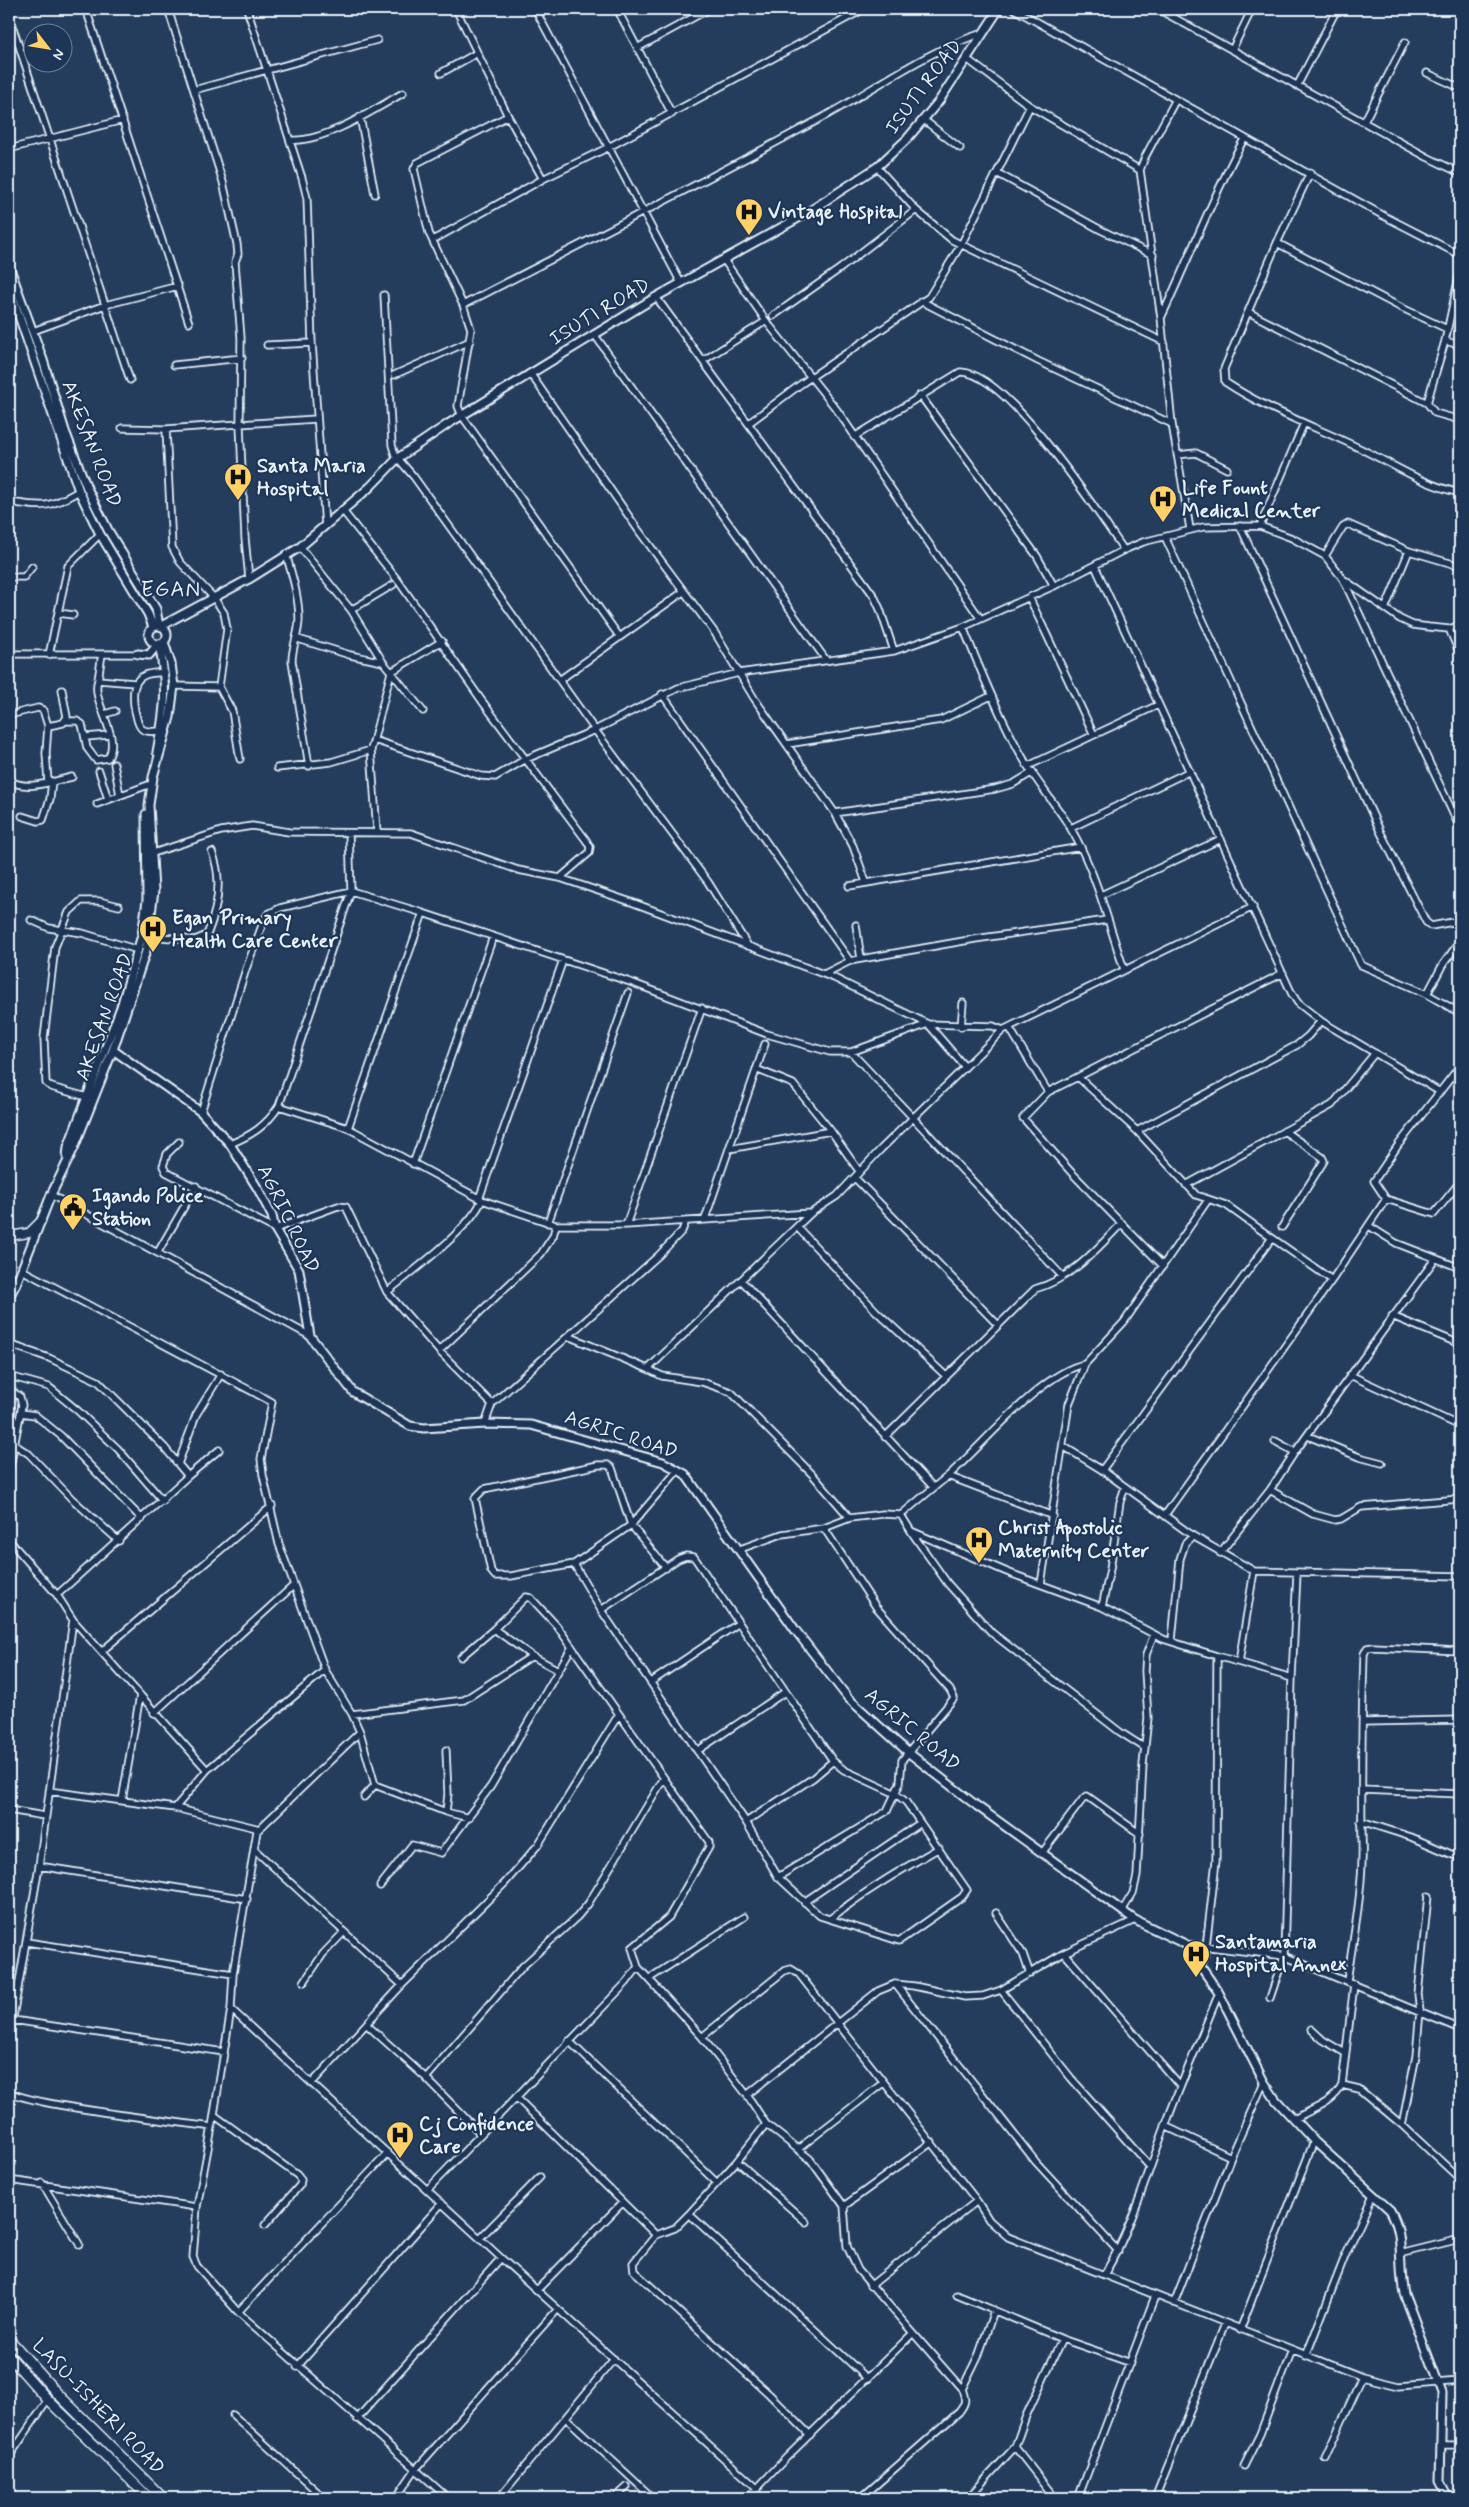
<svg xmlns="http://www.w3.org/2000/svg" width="1469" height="2507" font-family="Mynerve,sans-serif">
	<rect width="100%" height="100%" fill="#253d5d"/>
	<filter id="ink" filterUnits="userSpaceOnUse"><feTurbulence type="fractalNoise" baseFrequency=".02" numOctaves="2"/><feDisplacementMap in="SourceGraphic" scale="10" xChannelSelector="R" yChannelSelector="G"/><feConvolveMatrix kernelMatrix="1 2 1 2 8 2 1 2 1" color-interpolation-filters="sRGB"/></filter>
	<g filter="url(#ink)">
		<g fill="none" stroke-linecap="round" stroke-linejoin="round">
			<g stroke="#e8f1f8" stroke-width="9">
				<path id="minor" d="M 86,9 L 189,323
					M 168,9 L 223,182 L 237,244 L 238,254 L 235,262 L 241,338 L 240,425 L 245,538 L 249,579
					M 247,9 L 302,178 L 307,198 L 312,343 L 325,526
					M 456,9 L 508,116 L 543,179
					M 535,9 L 681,283
					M 617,9 L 672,114
					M 1014,9 L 1384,216 L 1460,255
					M 1158,9 L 1427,157 L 1460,173
					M 9,16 L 130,380
					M 639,47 L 709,9
					M 1232,50 L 1252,9
					M 967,59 L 1030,106 L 1140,170
					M 441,73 L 477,53
					M 1427,73 L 1460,88
					M 1297,86 L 1337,9
					M 194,90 L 377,40
					M 1175,101 L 1145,157 L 1140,170 L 1161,318 L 1172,424 L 1190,529
					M 508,116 L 417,163 L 414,169 L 429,233 L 463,305 L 471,329 L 458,406 L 462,416 L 619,636
					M 360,117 L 375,194
					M 924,120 L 960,148
					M 1364,122 L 1405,42
					M 290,140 C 323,143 374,110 403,93
					M 9,149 L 123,120
					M 877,167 L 916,210 L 952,240 L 1164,342
					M 997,173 L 1101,230 L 1153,255
					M 1310,173 L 1277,243 L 1224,369 L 1225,382 C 1267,410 1314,426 1359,448 C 1395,465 1421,484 1460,493
					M 433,240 L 543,179 L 607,148 L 864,9
					M 1277,243 L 1400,307 L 1447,329
					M 724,260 L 766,321 L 837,410 L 980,618
					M 384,295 L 392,445 L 395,455 L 414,477 L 595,730 L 708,882 L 748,946
					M 656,297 L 874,596 L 880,609 L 894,651
					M 921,301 L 1038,361 L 1172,424
					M 463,305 C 581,244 699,184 816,121 C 871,92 924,51 983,33
					M 1248,312 L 1427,403 L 1435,413 L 1460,420
					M 773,316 L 841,268 L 916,210
					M 1161,318 C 1189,259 1212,197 1244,139
					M 33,331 L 105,305 L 178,286
					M 594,334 L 826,660
					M 1445,341 L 1460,345
					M 267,345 L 312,343
					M 704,360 L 766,321
					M 174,365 L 242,358
					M 530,373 L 639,531 L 715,633 L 754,698 L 835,813 L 853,846 L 866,882
					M 394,375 L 470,341
					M 920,395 L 1037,556 L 1054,586
					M 1427,403 L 1445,341 L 1460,272
					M 749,423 L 801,384 L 929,297 L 962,243 L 1030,106
					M 122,428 L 166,429 L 316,419
					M 166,429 L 172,547 L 180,562 L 214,598 L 224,613 L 227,629 L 219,687 L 232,711 L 240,759
					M 854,437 L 960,372 C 1006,370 1097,512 1124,550
					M 1177,455 L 1196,453 L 1227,469
					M 9,502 C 43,507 48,509 79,491
					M 343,511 L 399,582 L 482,701 L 586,840 L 590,847 L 589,853 L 560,878
					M 1240,526 L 1381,833 L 1426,922 L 1431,926 L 1453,922
					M 1260,526 L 1304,423
					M 1165,537 L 1361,965 L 1427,994 L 1460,1013
					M 300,547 L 351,610 L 383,662 L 423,711
					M 286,554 C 292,575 299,597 299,619 C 299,634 292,646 292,661 L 309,766
					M 1325,556 L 1343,527 L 1348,524 L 1409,551 L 1460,566
					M 1095,566 L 1292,994 L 1298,1003 L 1321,1021 L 1440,1092
					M 9,577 L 24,577 L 32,567
					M 1344,581 L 1460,828
					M 1029,597 L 1094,735
					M 1385,609 L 1409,551
					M 351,610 L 393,585
					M 59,613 L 73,615
					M 963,627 C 982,674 1001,721 1027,765 C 1044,793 1067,817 1081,848 C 1100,887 1110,929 1124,969
					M 1449,629 L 1460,654
					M 298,639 L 350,655 L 383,662
					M 9,654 L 138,654
					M 102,654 L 98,680 L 135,683
					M 49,655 L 68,566 L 100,534
					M 561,679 L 683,592
					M 174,686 L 219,687
					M 662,694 L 850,961
					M 105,714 L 115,711
					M 9,715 L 38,708 L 43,710 L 48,726 L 63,723 L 67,717 L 62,690
					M 66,721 L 77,721 L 82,724 L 87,748 L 96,760 L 108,758 C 122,735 90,701 98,680
					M 48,726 L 46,753 L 48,782
					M 161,731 C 155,731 147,733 142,729 C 137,725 137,717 135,711 C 130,684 136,671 165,673
					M 86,737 L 109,735
					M 374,740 L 481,776 L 495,777 L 526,759 L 595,730 L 678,688 L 739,673 L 894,651 L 963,627 L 1054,586 L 1124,550 L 1143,542 L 1203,527 L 1260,526 L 1292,538 L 1325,556 L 1343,579 L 1400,619 L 1413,625 L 1429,627 L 1449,629 L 1460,625
					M 787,744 L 941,720 L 991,696
					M 114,764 L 120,795
					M 1028,766 L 1158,705
					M 277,768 L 331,762 L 371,750
					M 99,771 L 108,799
					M 9,780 C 26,792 53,781 72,777
					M 97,804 L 148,785
					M 835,813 L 995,789 L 1013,784 L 1033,772
					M 22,816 L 38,821 L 43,820 L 50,799 L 52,781
					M 1071,828 L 1190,771
					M 377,832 L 371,750 L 391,672 L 442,641
					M 153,853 L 221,831 L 252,826 L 289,832 L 411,833 L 518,870 L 560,878 L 634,903 L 834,978 L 928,1024 L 993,1026 L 1003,1030
					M 849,886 L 1081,847
					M 1101,895 L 1221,839
					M 31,920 L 49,928 L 82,933 L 138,950
					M 856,925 L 861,959
					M 149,936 L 195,940 L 207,935 C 218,908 223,879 212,852
					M 824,974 L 850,961 L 861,959 L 975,939 L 1107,920
					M 1427,994 L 1442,966 L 1460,941
					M 961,1027 L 963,1003
					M 1009,1027 L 1048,1092
					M 851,1052 L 1062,1276
					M 1460,1066 L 1399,1144 L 1374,1181 L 1386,1199 L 1434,1214 L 1460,1182
					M 1078,1077 L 1137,1131 L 1196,1195 L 1226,1205 L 1272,1238
					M 87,1097 L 51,1087 L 46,1083 L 44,1038 L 55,947 L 69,912 L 81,901 L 99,901 L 119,906
					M 279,1106 L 351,891 L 349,833
					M 201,1112 L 246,969 L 264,920 L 268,914 L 280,908 L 351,891 L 423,913 L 633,983 L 767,1034 L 830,1052 L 851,1052 L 928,1024 L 965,1067
					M 348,1128 L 423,913
					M 831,1131 L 859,1171
					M 1137,1131 L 1297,1045 L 1308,1036 L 1321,1021
					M 179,1142 L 167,1154 L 163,1166 L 166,1172 L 275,1229 L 338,1206 L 346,1207 L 387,1292 L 439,1351 L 492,1404
					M 230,1144 C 252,1135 266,1126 279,1106 L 348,1128 L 482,1200 L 556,1225 L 626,1225 L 811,1213
					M 729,1149 L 831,1131 L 793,1084 L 756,1069
					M 413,1164 L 493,937
					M 855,1178 L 997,1324
					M 1186,1185 L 1332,1105 L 1375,1053
					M 51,1195 L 310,1336
					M 479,1199 L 563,960
					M 705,1219 L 765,1044
					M 548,1223 L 628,993
					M 626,1225 L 702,1008
					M 1369,1226 L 1396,1243 L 1460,1268
					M 797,1227 L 876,1311 L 946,1376
					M 1282,1227 L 1324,1161 L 1322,1157 L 1284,1131
					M 158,1252 L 196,1186
					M 1163,1266 L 1071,1172 L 1023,1118 L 1048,1092 L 1283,973
					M 22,1270 L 272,1402 L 261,1459 L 263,1475 L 279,1544 L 325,1670 L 352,1714 L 360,1732 L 375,1785 L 446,1812 L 469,1818
					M 741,1280 L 933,1487
					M 387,1292 C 413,1271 470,1229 482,1200
					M 1392,1316 L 1460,1344
					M 568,1336 L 648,1369 L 811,1213 L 837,1196 L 881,1149 L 1003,1030 L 1253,907
					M 9,1344 L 49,1358 L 98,1381 L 165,1448 L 178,1464
					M 439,1351 L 541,1254 L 553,1236 L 556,1225
					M 648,1369 L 662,1376 L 702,1382 L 731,1392 L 812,1474 L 850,1518
					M 1350,1375 L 1460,1426
					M 9,1376 L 49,1387 L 77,1410 L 118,1449 L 163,1501
					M 9,1389 L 20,1397 L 22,1405 L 9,1472
					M 21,1413 L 35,1415 L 61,1436 L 142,1519
					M 485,1424 L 492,1404 L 659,1255 L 682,1231 L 686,1221
					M 1308,1436 L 1359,1457 L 1382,1463
					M 885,1437 L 1035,1289 C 1071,1279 1096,1250 1122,1223
					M 15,1445 L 29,1454 L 71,1498 L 119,1541
					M 1063,1446 L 1102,1470 L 1193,1536 L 1254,1571 L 1460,1576
					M 1295,1452 L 1435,1259
					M 598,1465 L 608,1465 L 612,1468 L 631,1525 L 574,1564 L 511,1576 L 495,1576 L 491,1571 L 475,1498 L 484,1489 Z
					M 1102,1470 L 1272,1238 L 1332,1280
					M 188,1476 L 219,1450
					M 948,1476 L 1053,1516
					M 1270,1490 L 1313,1514 L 1335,1520 L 1341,1519 L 1361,1507 L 1460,1499
					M 901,1515 L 911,1531 L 1007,1572 L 1102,1607 L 1163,1639 L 1217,1656 L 1216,1861 L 1206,1947 L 1202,1965
					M 1165,1515 L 1332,1280 L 1386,1199
					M 912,1533 L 948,1584 L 992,1633 L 1120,1732 L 1145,1748
					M 9,1540 L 57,1595 L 73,1620 L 207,1770
					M 740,1549 L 782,1534 L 824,1528 L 850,1518 L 883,1514 L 901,1515 C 916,1502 932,1489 948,1476 C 982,1446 1042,1372 1085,1364
					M 1220,1553 L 1270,1490 L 1295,1452 L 1275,1441
					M 574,1564 L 601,1610 L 746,1822 L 778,1877 L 820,1916 L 899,1941 L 962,1897 L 967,1890 L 906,1802 L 896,1794 L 844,1770 L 833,1761 L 694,1557 L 686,1556 L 678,1559 L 601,1610
					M 666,1568 L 631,1525 L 678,1470
					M 1041,1584 L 1069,1404 L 1085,1364 L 1124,1322 L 1208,1200
					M 57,1595 L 188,1476 L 178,1464 L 196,1415 L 221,1374
					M 1102,1607 L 1110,1569 L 1120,1502 L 1125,1487
					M 494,1629 L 532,1656 L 558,1670
					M 1172,1640 L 1180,1559 L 1185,1544 L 1193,1536
					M 102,1651 L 272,1506
					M 1217,1656 L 1292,1678 L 1284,1956 L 1270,1998
					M 461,1657 L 494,1629 L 526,1597 L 531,1598 L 557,1626 L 709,1842 L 709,1847 L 669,1917 L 632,1948 L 638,1967 L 702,2037 L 747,2095
					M 1239,1662 L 1254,1571
					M 1292,1678 L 1297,1573
					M 651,1682 L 739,1623
					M 154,1713 L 293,1586
					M 352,1714 L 464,1700 L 532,1656
					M 1363,1722 L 1460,1720
					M 360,1732 L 257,1831 L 233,1974 L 231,2009 L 212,2127 L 197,2207 L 193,2257 L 197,2266 L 238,2312 L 448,2498
					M 446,1750 L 448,1794 L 446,1812
					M 697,1751 L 785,1692
					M 1362,1790 L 1460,1794
					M 49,1791 L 175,1808 L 256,1828 L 257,1831
					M 364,1797 L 375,1785
					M 122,1801 L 140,1695
					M 175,1808 L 207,1770 L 325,1670
					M 9,1810 L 44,1816
					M 1361,1821 L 1411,1837 L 1460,1858
					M 746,1822 L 813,1778 L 833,1761
					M 256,1851 L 402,1985
					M 1042,1853 L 1083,1799 L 1087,1796 L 1140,1834
					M 39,1866 L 247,1899
					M 778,1877 L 887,1811 L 900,1783 L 902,1760 L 954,1698 L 950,1690 L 876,1607 L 824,1528
					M 380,1886 L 412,1845 L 441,1853 L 491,1786 L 572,1647
					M 804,1902 L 920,1823
					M 1122,1911 L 1133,1893 L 1137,1876 L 1143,1765 L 1148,1718 L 1145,1671 L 1146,1655 L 1154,1634
					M 996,1913 L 1023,1954 L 1030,1974
					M 830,1919 C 863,1892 901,1870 939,1848
					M 27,1942 L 233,1974
					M 1185,1944 L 1284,1956 L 1460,2029
					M 1064,1953 L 1180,2086
					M 650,1978 L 744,1917
					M 1347,1981 C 1354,1934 1364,1884 1362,1837 C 1361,1776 1362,1715 1364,1654 L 1367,1648 L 1373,1647 L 1460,1651
					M 304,1982 L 323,1954 L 344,1932
					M 895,1984 L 1036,2162 L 1118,2251
					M 1001,1990 L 1071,2078 L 1150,2167
					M 231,2009 L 501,2258 L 757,2488
					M 13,2020 L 224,2052
					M 366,2024 L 426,2078 L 480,2133
					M 1311,2029 L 1323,2040 L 1345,2053
					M 702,2037 L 784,1971 L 791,1969 L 799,1974 L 977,2201 L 989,2220 L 1008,2237 L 1362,2377 L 1399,2386 L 1460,2381
					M 9,2040 L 39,1866 L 73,1620
					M 569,2041 L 716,2182
					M 426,2078 L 523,1966 L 577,1917 L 588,1904 L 664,1778
					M 312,2083 L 402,1985 L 505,1883 L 538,1845 L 619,1714
					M 1342,2085 L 1359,2089 L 1402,2125 L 1416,2056 L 1420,2011 L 1418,1994 L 1428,1896
					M 9,2091 C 20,2104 184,2123 212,2127
					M 516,2097 L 656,2235 L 633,2263 L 634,2271 L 769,2394 L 810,2435
					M 214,2115 L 297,2175 L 301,2180 L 300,2185 L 265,2225
					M 1294,2119 C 1310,2110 1334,2103 1342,2085 L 1354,1984
					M 766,2124 L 810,2159 L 844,2206 L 847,2246 L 858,2270 L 962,2389 C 966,2400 966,2403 959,2412 L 861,2498
					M 1402,2125 L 1460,2179
					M 1165,2126 L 1231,2157
					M 798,2149 L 883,2083
					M 737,2161 L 806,2222
					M 9,2180 L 197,2207
					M 42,2183 L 79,2244
					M 428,2189 L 626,1983 L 638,1967
					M 844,2206 L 932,2142
					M 689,2214 L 868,2379
					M 656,2235 L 675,2228 L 689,2214 L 737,2161 L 766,2124 L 747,2095 L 878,1991 L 895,1984 L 914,1986 L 965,1997 L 983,1996 L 1001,1990 L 1064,1953 L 1135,1920
					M 480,2238 L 540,2177
					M 1400,2254 L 1460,2239
					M 1104,2275 C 1132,2228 1146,2177 1165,2127 C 1181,2082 1201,2038 1219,1993
					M 870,2286 L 977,2201
					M 538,2289 L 622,2203
					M 957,2295 L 1062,2339 L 1131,2363
					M 1174,2303 L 1231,2157 L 1264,2082
					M 238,2312 L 388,2153
					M 1240,2330 L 1314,2141
					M 1306,2356 L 1346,2254 L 1373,2195
					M 297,2367 L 442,2203
					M 962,2389 L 979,2354 L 994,2311
					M 233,2415 L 324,2498
					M 566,2418 L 653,2498
					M 357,2419 L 501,2258
					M 1441,2445 L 1460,2445
					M 1015,2447 L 1055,2498
					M 9,2457 L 48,2400
					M 1325,2458 L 1362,2377
					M 1244,2466 L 1260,2434 L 1292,2350
					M 396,2498 L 415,2470 L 558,2309
					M 499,2498 L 614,2359
					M 615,2498 L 627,2487
					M 748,2498 L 786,2458 L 913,2333
					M 968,2498 L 1015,2447 L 1026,2416 L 1062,2339
					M 1078,2498 L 1155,2296
					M 1155,2498 L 1225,2324"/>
			</g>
			<g stroke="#e8f1f8" stroke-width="11">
				<path id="tertiary" d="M 9,266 L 43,360 L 65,431 L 87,488 L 108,530 L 156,609 L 159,626
					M 9,287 L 79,491 L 100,534 L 148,614 L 153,627
					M149 635a9 9 0 1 1 18 0a9 9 0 1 1-18 0Z
					M 161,626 L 249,579 L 300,547 L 370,487 L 398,458 L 448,424 L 656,297 L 802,216 L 877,167 L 907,139 L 939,101 L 999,9
					M 138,654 L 149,655 L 158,644
					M 157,752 C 165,709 168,688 159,644
					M 113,1050 L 201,1112 L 230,1144 L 258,1189 L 272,1216 L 275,1229 L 299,1270 L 310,1336 L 353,1392 L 410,1426 L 424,1428 L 485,1424 L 531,1425 L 663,1462 L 685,1474 L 796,1631 L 848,1698 L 909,1753 L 977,1806 L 1135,1920 L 1185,1944 L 1219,1993 L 1264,2082 L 1276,2100 L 1314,2141 L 1390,2210 C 1406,2236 1397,2264 1404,2293 L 1442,2393 L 1440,2483 L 1448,2498
					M 67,1157 L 68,1147 L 121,1007 L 142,935 L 147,900 L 146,814
					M 9,1297 L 16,1284 L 51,1195 L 74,1148 L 113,1050 L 146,951 L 154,891 L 149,805 L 153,777 L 170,717 L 174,686 L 171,664 L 164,642"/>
			</g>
			<g stroke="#e8f1f8" stroke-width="11">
				<path id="secondary" d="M 9,1236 L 29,1233 L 41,1221"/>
			</g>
			<g stroke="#e8f1f8" stroke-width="12">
				<path id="primary" d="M 9,2339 L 56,2392 L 163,2498
					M 9,2356 L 48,2400 L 149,2498"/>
			</g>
			<use href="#minor" stroke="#1d3557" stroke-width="5.5"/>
			<use href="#tertiary" stroke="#1d3557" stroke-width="7"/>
			<use href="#secondary" stroke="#1d3557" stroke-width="8"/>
			<use href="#primary" stroke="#1d3557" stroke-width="9"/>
		</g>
	</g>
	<defs>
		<g id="hospital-pin" transform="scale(1.4375)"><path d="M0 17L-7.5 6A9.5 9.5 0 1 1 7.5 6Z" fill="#ffd166" stroke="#1d3557"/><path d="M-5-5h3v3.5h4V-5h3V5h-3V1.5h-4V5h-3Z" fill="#111"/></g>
		<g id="civic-pin" transform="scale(1.4375)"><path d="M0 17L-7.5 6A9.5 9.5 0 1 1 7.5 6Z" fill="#ffd166" stroke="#1d3557"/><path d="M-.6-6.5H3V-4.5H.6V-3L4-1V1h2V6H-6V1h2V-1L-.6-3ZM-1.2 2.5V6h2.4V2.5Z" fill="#111"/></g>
	</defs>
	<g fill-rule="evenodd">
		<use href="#hospital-pin" x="749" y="212"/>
		<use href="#hospital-pin" x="238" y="477"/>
		<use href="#hospital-pin" x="1163" y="499"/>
		<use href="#hospital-pin" x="153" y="929"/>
		<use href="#civic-pin" x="73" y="1207"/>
		<use href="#hospital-pin" x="979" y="1540"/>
		<use href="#hospital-pin" x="1196" y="1954"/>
		<use href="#hospital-pin" x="400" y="2135"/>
	</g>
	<g text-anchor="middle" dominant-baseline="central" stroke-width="4.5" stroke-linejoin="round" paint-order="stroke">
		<g font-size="20" fill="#e8f1f8" stroke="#1d3557">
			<text transform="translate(924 87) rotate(-53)">ISUTI ROAD</text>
			<text transform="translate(600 312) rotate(-31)">ISUTI ROAD</text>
			<text transform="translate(91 444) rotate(69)">AKESAN ROAD</text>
			<text transform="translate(105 1017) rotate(-70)">AKESAN ROAD</text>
			<text transform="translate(288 1219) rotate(64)">AGRIC ROAD</text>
			<text transform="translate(621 1435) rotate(18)">AGRIC ROAD</text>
			<text transform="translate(912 1730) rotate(40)">AGRIC ROAD</text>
			<text transform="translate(98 2407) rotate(46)">LASU-ISHERI ROAD</text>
		</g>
		<g font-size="20" font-weight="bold" fill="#e8f1f8" stroke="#1d3557" text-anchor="start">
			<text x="768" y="212">Vintage Hospital</text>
			<text x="257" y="466">Santa Maria<tspan x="257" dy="23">Hospital</tspan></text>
			<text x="1182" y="488">Life Fount<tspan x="1182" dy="23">Medical Center</tspan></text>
			<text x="172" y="918">Egan Primary<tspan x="172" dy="23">Health Care Center</tspan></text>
			<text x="92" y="1196">Igando Police<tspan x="92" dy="23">Station</tspan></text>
			<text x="998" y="1528">Christ Apostolic<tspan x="998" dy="23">Maternity Center</tspan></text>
			<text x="1215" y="1942">Santamaria<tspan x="1215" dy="23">Hospital Annex</tspan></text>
			<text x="419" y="2124">Cj Confidence<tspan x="419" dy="23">Care</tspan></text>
		</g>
		<g font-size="22" letter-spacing="1" fill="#e8f1f8" stroke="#1d3557">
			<text x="171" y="590">EGAN</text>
		</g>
	</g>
	<rect width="1469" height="2507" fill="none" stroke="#1d3557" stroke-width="30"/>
	<rect x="15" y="15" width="1439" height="2477" fill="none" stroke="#e8f1f8" stroke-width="2" filter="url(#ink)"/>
	<g transform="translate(48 48) rotate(121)"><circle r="24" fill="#1d3557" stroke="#6e8097"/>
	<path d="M0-4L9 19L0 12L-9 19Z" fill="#ffd166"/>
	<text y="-8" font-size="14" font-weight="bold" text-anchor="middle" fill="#e8f1f8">N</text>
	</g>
</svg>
